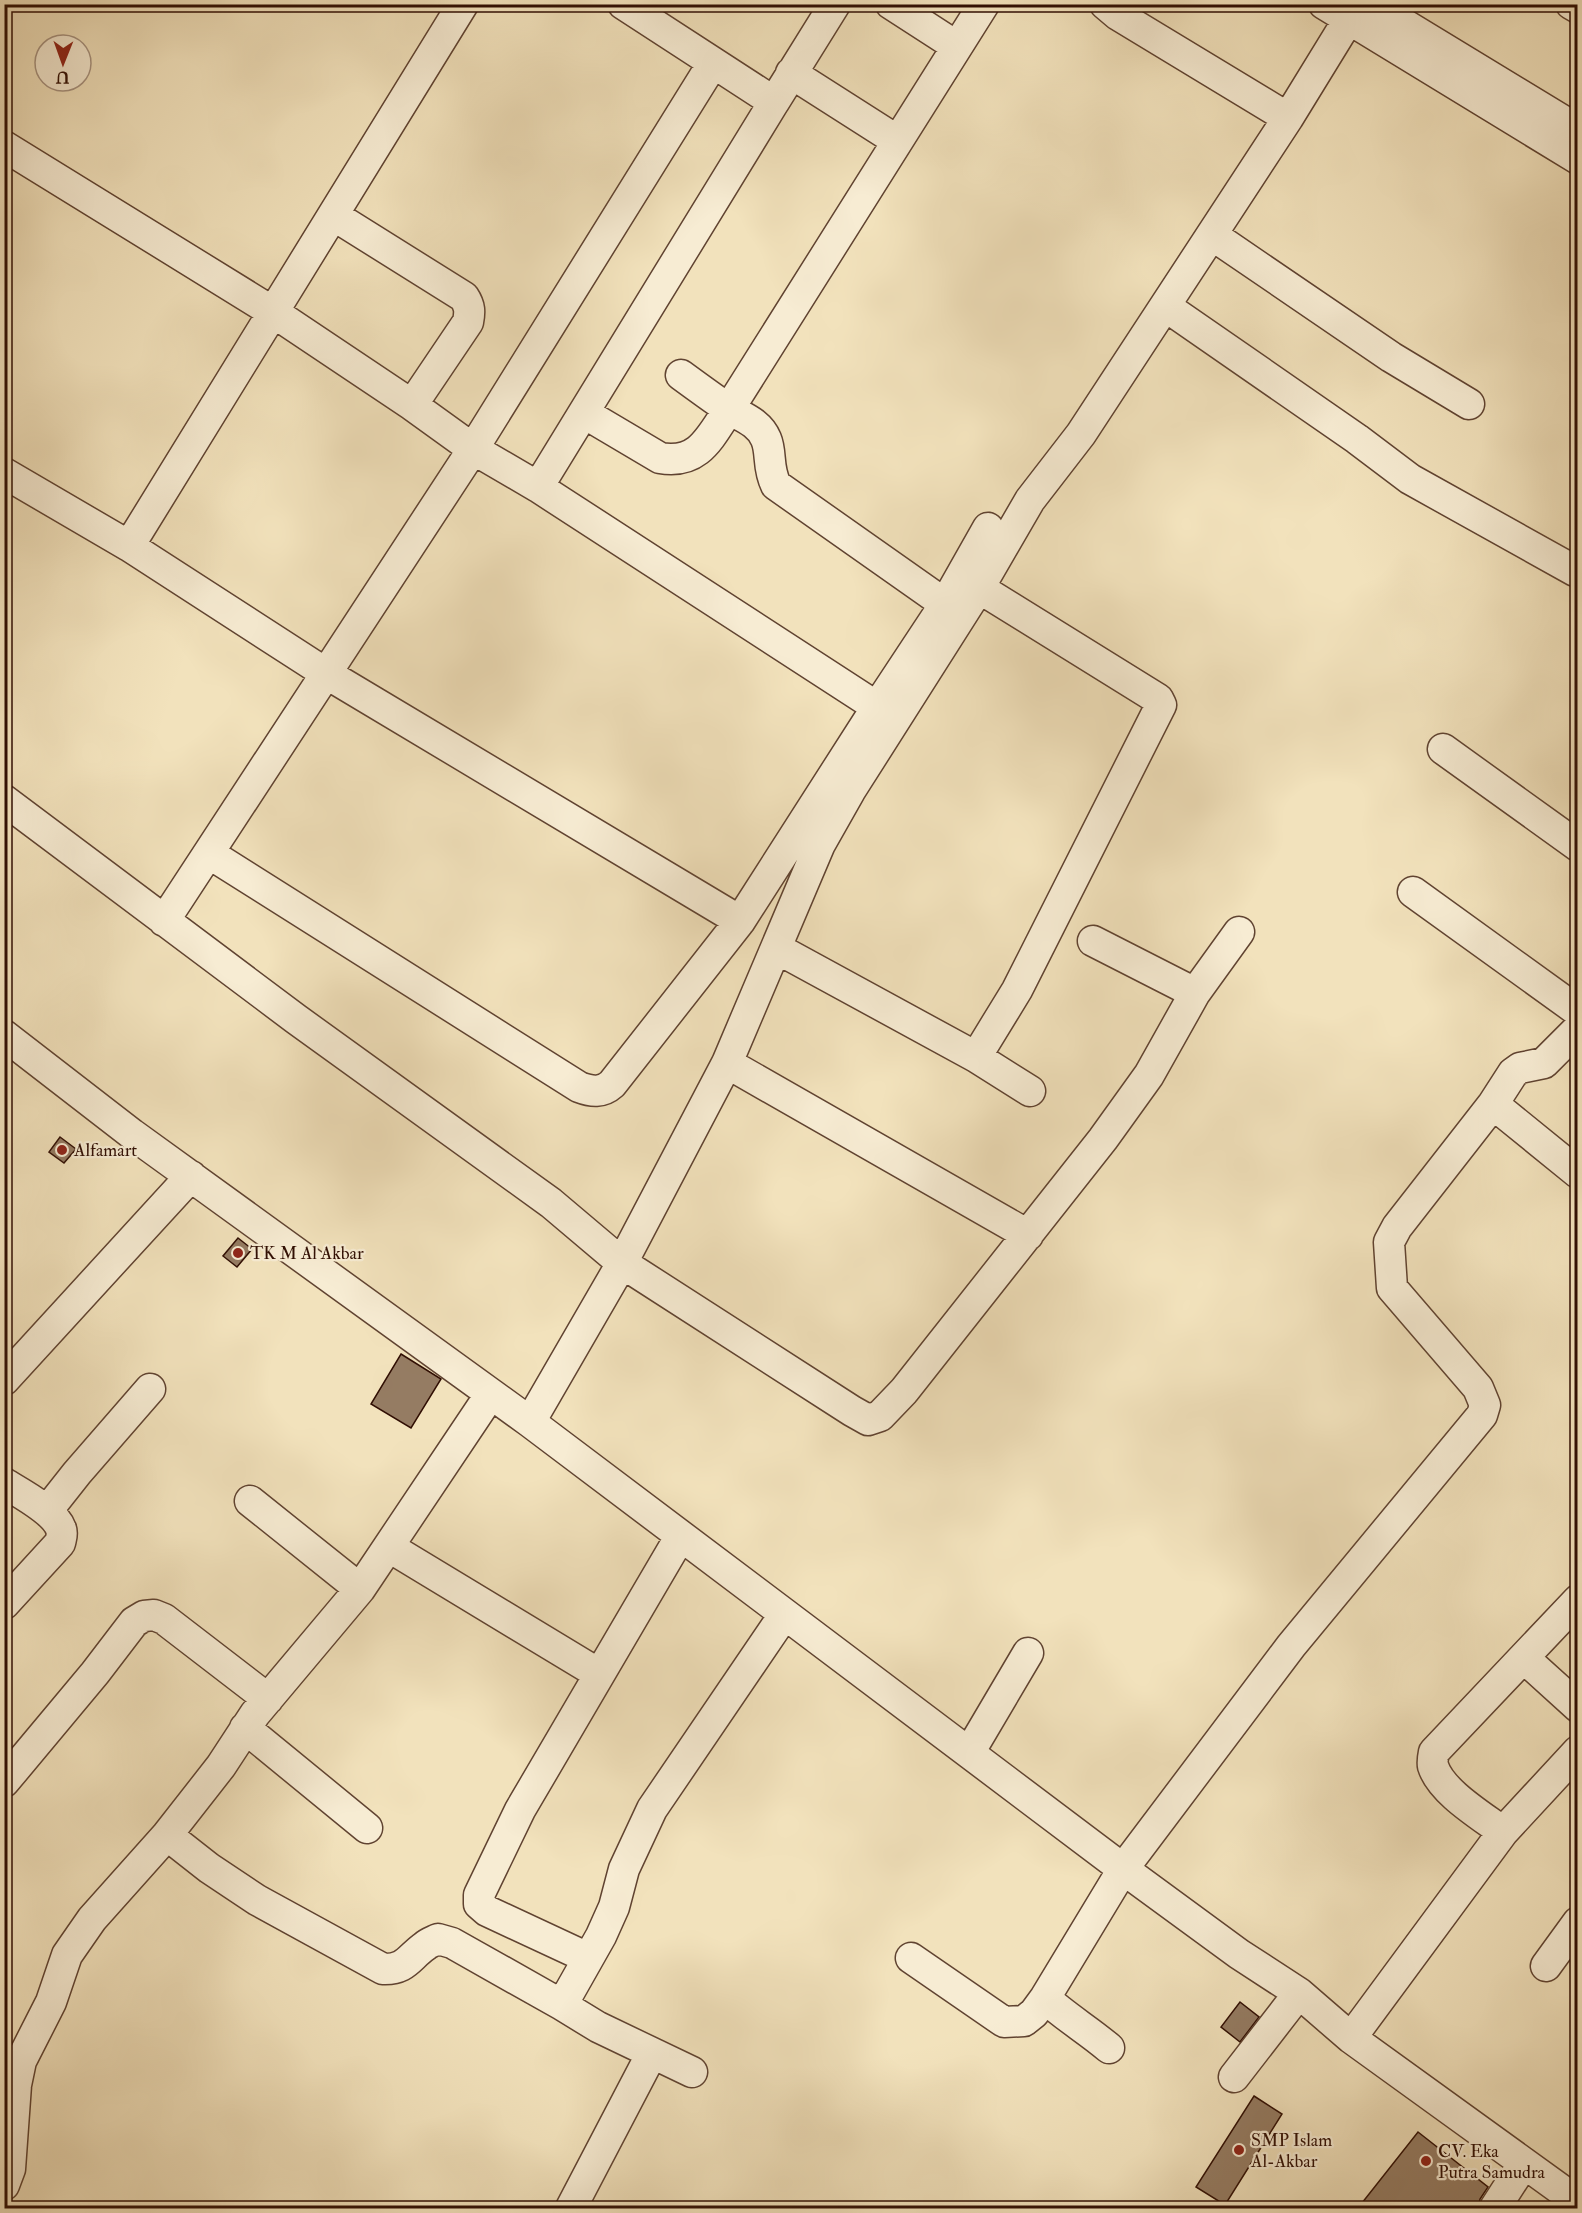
<svg xmlns="http://www.w3.org/2000/svg" width="1582" height="2213" font-family="'IM FELL Double Pica',serif">
	<rect width="100%" height="100%" fill="#f2e2bc"/>
	<filter id="stains"><feTurbulence type="fractalNoise" baseFrequency=".00333" numOctaves="4"/><feColorMatrix values="0 0 0 0 .2 0 0 0 0 .09 0 0 0 0 .02 0 0 0 .5 -.17"/></filter>
	<radialGradient id="worn" r=".72"><stop offset=".6" stop-color="#630" stop-opacity="0"/><stop offset="1" stop-color="#630" stop-opacity=".3"/></radialGradient>
	<path fill="#957c63" stroke="#300e03" stroke-width="1.5" d="M 60,1137 L 76,1149 L 64,1163 L 49,1152 Z
		M 238,1238 L 252,1249 L 237,1267 L 223,1256 Z
		M 401,1354 L 441,1379 L 411,1428 L 371,1404 Z
		M 1240,2002 L 1259,2017 L 1240,2042 L 1221,2027 Z
		M 1254,2096 L 1282,2114 L 1225,2205 L 1196,2187 Z
		M 1418,2132 L 1488,2187 L 1480,2199 L 1478,2208 L 1358,2208 Z"/>
	<g fill="none" stroke-linecap="round" stroke-linejoin="round">
		<g stroke="#604331" stroke-width="33">
			<path id="minor" d="M 623,4 L 774,102 L 835,4
				M 891,4 L 956,46
				M 1105,4 L 1118,15 L 1288,118
				M 1324,4 L 1578,159
				M 1371,4 L 1578,130
				M 1571,4 L 1578,8
				M 791,73 L 896,140
				M 4,146 L 273,312 L 412,405 L 473,449 L 538,487
				M 333,215 L 464,297 C 470,306 470,312 468,322 L 412,405
				M 1212,235 L 1391,357 L 1469,404
				M 1165,306 L 1357,439 L 1410,479 L 1575,571
				M 681,375 C 696,386 711,397 727,408 C 742,417 759,422 766,439 C 772,453 767,467 776,485 L 945,604
				M 584,413 L 660,458 C 699,465 710,437 729,409 L 984,4
				M 4,473 L 129,546 L 327,674 L 740,921
				M 129,546 L 463,4
				M 877,707 L 945,604 L 988,528
				M 1443,749 L 1578,846
				M 4,800 L 296,1019 L 551,1203 L 622,1263 L 530,1422
				M 210,854 L 579,1087 C 592,1092 602,1093 612,1084 L 740,921 L 877,707 L 538,487 L 774,102
				M 1413,892 L 1578,1011
				M 164,921 L 473,449 L 713,63
				M 1239,932 L 1195,993 L 1149,1075 L 1103,1139 L 904,1391 L 880,1416 L 868,1420 L 852,1411 L 622,1263 L 727,1063 L 820,844 L 850,791 L 979,588 L 1030,500 L 1081,434 L 1288,118 L 1358,4
				M 1093,941 L 1195,993
				M 776,948 L 976,1057 L 1030,1091
				M 4,1035 L 132,1134 L 530,1422 L 1123,1869 L 1239,1954 L 1299,1993 L 1351,2038 L 1578,2202
				M 976,1057 L 1017,990 L 1161,705 L 1158,699 L 979,588
				M 727,1063 L 1028,1235
				M 1493,1104 L 1578,1173
				M 4,1380 L 191,1176
				M 490,1395 L 360,1589 L 255,1714 L 221,1766 L 167,1835 L 209,1868 L 257,1900 L 383,1969 C 406,1970 409,1957 425,1946 C 428,1943 434,1941 438,1939 L 452,1943 L 562,2005
				M 4,1483 C 20,1493 55,1511 61,1529 C 63,1534 61,1538 60,1543 L 4,1604
				M 250,1501 L 360,1589
				M 47,1511 L 77,1473 L 150,1389
				M 389,1547 L 599,1674
				M 1524,1658 L 1578,1707
				M 245,1728 L 367,1828
				M 969,1753 L 1028,1653
				M 4,1782 L 95,1673 L 134,1622 L 144,1616 L 154,1615 L 164,1619 L 268,1699
				M 1503,1832 C 1482,1816 1441,1792 1433,1766 C 1432,1762 1433,1757 1434,1752 L 1578,1600
				M 588,1958 L 487,1911 L 479,1904 L 479,1895 L 520,1810 L 680,1537
				M 911,1958 L 1004,2022 L 1024,2021 L 1034,2013 L 1045,1998
				M 1546,1966 L 1578,1922
				M 1351,2038 L 1503,1832 L 1578,1751
				M 1109,2048 C 1088,2030 1064,2016 1045,1998 L 1123,1869 L 1291,1646 L 1482,1415 L 1485,1405 L 1478,1388 L 1392,1288 L 1389,1242 L 1397,1227 L 1493,1104 L 1513,1073 L 1520,1068 L 1544,1063 L 1578,1029
				M 692,2072 L 598,2027 L 562,2005 L 601,1936 L 614,1907 L 624,1869 L 652,1809 L 784,1615
				M 1234,2077 L 1299,1993
				M 4,2185 L 10,2169 L 16,2085 L 21,2061 L 51,2002 L 67,1955 L 92,1919 L 167,1835
				M 571,2208 L 652,2053
				M 1495,2208 L 1524,2163"/>
		</g>
		<use href="#minor" stroke="#f7ecd3" stroke-width="30"/>
	</g>
	<g fill="#8f2418" stroke="#f7ecd3" stroke-width="2">
		<circle cx="62" cy="1150" r="6"/>
		<circle cx="238" cy="1253" r="6"/>
		<circle cx="1239" cy="2150" r="6"/>
		<circle cx="1426" cy="2161" r="6"/>
	</g>
	<g text-anchor="middle" dominant-baseline="central" stroke-width="4.5" stroke-linejoin="round" paint-order="stroke">
		<g font-size="18" fill="#300e03" stroke="#f7ecd3" text-anchor="start">
			<text x="74" y="1150">Alfamart</text>
			<text x="250" y="1253">TK M Al Akbar</text>
			<text x="1251" y="2140">SMP Islam<tspan x="1251" dy="21">Al-Akbar</tspan></text>
			<text x="1438" y="2151">CV. Eka<tspan x="1438" dy="21">Putra Samudra</tspan></text>
		</g>
	</g>
	<rect width="1582" height="2213" fill="none" stroke="#f2e2bc" stroke-width="24"/>
	<rect x="6" y="6" width="1570" height="2201" fill="none" stroke="#300e03" stroke-width="3"/>
	<rect x="12" y="12" width="1558" height="2189" fill="none" stroke="#300e03" stroke-width="1.5"/>
	<g transform="translate(63 63) rotate(181)"><circle r="28" fill="#f7ecd3" stroke="#a79380" stroke-width="1.5"/>
	<path d="M0-4.5L10 22L0 15L-10 22Z" fill="#8f2418"/>
	<text y="-9" font-size="16" font-weight="bold" text-anchor="middle" fill="#300e03">U</text>
	</g>
	<rect width="100%" height="100%" filter="url(#stains)"/>
	<rect width="100%" height="100%" fill="url(#worn)"/>
</svg>
